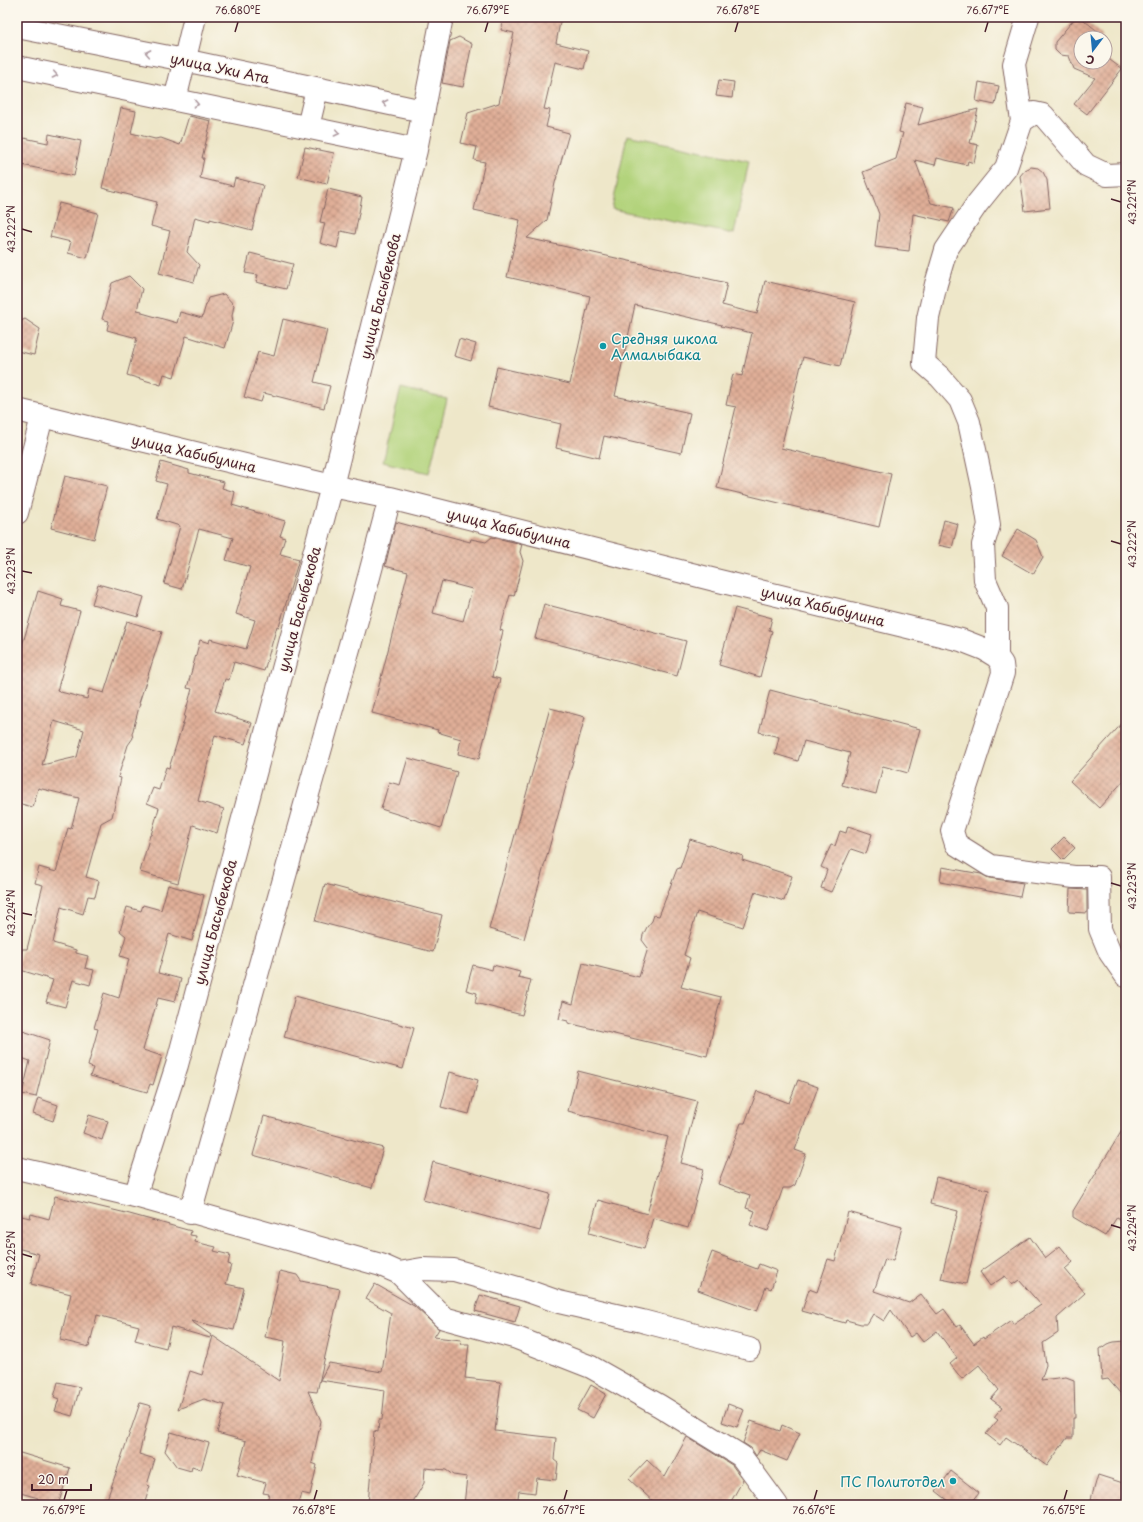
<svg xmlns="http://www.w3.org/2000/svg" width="1143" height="1522" font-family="'Playpen Sans',sans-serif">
	<defs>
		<pattern id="building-cross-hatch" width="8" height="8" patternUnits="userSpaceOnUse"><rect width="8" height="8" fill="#e0af98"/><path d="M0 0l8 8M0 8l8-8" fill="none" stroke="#b88e7c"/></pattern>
	</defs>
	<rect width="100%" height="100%" fill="#fbf7ec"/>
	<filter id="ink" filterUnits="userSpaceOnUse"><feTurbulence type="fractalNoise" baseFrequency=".025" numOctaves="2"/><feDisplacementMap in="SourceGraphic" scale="8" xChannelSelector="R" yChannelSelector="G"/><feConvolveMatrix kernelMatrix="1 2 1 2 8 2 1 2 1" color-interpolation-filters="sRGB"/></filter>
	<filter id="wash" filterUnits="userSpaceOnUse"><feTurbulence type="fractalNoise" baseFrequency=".012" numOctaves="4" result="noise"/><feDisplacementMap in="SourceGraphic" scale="16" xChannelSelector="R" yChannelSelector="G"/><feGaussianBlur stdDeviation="0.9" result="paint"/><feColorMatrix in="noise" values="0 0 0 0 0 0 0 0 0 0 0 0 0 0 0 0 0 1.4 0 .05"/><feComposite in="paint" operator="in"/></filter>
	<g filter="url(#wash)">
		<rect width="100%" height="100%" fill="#eee7c9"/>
		<path fill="#b2d37b" stroke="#7e7953" d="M 627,135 L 749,161 L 734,234 L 612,209 Z
			M 401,388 L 447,399 L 429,473 L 383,462 Z"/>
		<g id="blocks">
			<path fill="url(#building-cross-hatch)" fill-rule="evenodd" d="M 504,17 L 561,17 L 556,43 L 588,51 L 584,69 L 555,62 L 544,109 L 550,110 L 546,127 L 569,133 L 555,183 L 547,220 L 527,238 L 727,283 L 722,305 L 757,314 L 765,281 L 855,302 L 840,366 L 803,357 L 781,448 L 891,474 L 879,527 L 717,488 L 736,407 L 726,405 L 733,374 L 742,376 L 752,333 L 721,326 L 722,325 L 635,305 L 615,396 L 690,413 L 681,453 L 604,436 L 599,458 L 556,448 L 561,424 L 488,407 L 497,367 L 570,384 L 590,296 L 507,277 L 520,220 L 474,210 L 485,162 L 474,160 L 477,147 L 461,143 L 468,113 L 499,103 L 514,33 L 501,30 Z
				M 1076,17 L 1080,17 L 1101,34 L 1102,38 L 1081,38 L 1081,62 L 1105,62 L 1105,46 L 1110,60 L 1122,69 L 1087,114 L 1074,104 L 1095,78 L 1074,69 L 1069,56 L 1060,55 L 1055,50 L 1055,42 Z
				M 459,37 L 472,44 L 463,87 L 442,83 L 450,41 Z
				M 719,80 L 734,82 L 732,98 L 716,96 Z
				M 979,82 L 999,86 L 995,105 L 976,101 Z
				M 906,103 L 923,107 L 918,125 L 978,109 L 970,143 L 978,145 L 974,163 L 968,161 L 967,165 L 937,158 L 935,165 L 915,160 L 931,203 L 954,208 L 949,222 L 913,214 L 909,251 L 875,247 L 879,214 L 863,172 L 896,159 L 903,133 L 899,132 Z
				M 121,108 L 136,111 L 131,133 L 155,139 L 161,138 L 180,145 L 189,116 L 211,121 L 202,158 L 204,158 L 200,178 L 233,186 L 235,178 L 263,185 L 252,230 L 210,219 L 210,221 L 195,217 L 187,252 L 199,265 L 194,282 L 159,273 L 170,231 L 151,226 L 157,202 L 102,188 Z
				M 49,134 L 81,141 L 74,176 L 17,164 L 17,140 L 23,141 L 24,138 L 48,143 Z
				M 305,147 L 334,153 L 327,184 L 298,177 Z
				M 1031,167 L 1038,168 L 1043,172 L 1047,180 L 1050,208 L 1025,211 L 1020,176 L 1025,170 Z
				M 328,189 L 362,197 L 355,234 L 341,231 L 337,248 L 320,243 L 325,223 L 320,222 Z
				M 59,203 L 98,213 L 87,258 L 68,253 L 71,242 L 50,237 Z
				M 250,253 L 293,264 L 286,289 L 256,282 L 258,275 L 245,273 Z
				M 129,276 L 142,289 L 137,310 L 142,311 L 142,313 L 177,323 L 180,312 L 202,318 L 208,298 L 224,294 L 234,305 L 232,316 L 233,321 L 225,348 L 186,336 L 174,377 L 164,374 L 161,385 L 127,375 L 137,338 L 107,330 L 109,321 L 102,319 L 112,283 Z
				M 25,319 L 40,329 L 34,355 L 17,351 L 17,323 Z
				M 283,319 L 327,330 L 314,382 L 330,386 L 324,408 L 264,393 L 261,402 L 244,397 L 258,352 L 274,356 Z
				M 459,339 L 476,344 L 471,361 L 454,356 Z
				M 161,462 L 189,470 L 189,473 L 224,482 L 222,488 L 235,492 L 232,505 L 285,521 L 280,536 L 285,538 L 280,554 L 299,559 L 279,627 L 277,626 L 264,671 L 234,662 L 229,680 L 225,679 L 215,711 L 252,723 L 245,744 L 215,735 L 198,801 L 224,809 L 217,833 L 193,825 L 178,883 L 140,872 L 150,835 L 151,835 L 159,808 L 147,803 L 153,788 L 159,790 L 166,767 L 169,768 L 185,717 L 184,717 L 192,689 L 187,688 L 200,640 L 209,643 L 210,639 L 246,649 L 255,620 L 236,614 L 250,567 L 226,560 L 233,538 L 199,529 L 182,589 L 164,584 L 180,526 L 157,519 L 167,484 L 156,481 Z
				M 65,476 L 107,486 L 94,539 L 51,528 Z
				M 944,520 L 958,524 L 952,548 L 938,545 Z
				M 396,522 L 470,542 L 471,539 L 486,542 L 492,537 L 522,544 L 520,552 L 523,561 L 514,596 L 510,595 L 500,630 L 503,631 L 492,677 L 500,679 L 479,759 L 458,754 L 461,739 L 437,732 L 438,730 L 372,713 L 408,572 L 385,566 ZM 442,581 L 472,589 L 463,621 L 433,613 Z
				M 1018,529 L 1036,540 L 1043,557 L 1033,574 L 1002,556 Z
				M 98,584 L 144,597 L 138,617 L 92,604 Z
				M 38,591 L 63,599 L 61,606 L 80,611 L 57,691 L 87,699 L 89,689 L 104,693 L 127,621 L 162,632 L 139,703 L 140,703 L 132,734 L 133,738 L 128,745 L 118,777 L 121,778 L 112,817 L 101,823 L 86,877 L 99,881 L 95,897 L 88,896 L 83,914 L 61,907 L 53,943 L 76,950 L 76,953 L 88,956 L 85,968 L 94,970 L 90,985 L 73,980 L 65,1007 L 46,1002 L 53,980 L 17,969 L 22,949 L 27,949 L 43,885 L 35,883 L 39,867 L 56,872 L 68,828 L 71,829 L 79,798 L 38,788 L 33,807 L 17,803 L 17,663 ZM 54,721 L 84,730 L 77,757 L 42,765 Z
				M 544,604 L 686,641 L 677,676 L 535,638 Z
				M 735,608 L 772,618 L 769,630 L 772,631 L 760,677 L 719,665 Z
				M 770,690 L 920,729 L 908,773 L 883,766 L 876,794 L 842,785 L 850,753 L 804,741 L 798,761 L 775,754 L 779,737 L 759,732 Z
				M 550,708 L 585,717 L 524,939 L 489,929 Z
				M 1126,719 L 1126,778 L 1099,808 L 1070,781 Z
				M 408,758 L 457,772 L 441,828 L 381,809 L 389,782 L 400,785 Z
				M 848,826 L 872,834 L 866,854 L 851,849 L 831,892 L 821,888 L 827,870 L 821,867 L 831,845 L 835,846 L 840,831 L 846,833 Z
				M 1064,837 L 1075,848 L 1063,860 L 1052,849 Z
				M 690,839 L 743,856 L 742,860 L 792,876 L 784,901 L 755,892 L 743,927 L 697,912 L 684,955 L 690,958 L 681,987 L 721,997 L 707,1056 L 568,1023 L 568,1021 L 559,1019 L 563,1001 L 573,1004 L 583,963 L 639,977 L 648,948 L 642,940 L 643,935 L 647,927 L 652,921 L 654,915 L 659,916 L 677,869 L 680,868 Z
				M 942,867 L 981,874 L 989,878 L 1023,883 L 1020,897 L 940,882 Z
				M 325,884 L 442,915 L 433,952 L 315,921 Z
				M 168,885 L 204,895 L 192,941 L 169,934 L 158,973 L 181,979 L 175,1002 L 158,998 L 143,1050 L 162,1056 L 153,1085 L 150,1084 L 147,1092 L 90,1076 L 93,1068 L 88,1066 L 98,1029 L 94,1028 L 104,993 L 119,998 L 129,959 L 120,956 L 126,936 L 120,931 L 127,907 L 141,911 L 143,905 L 161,910 Z
				M 1070,889 L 1087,890 L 1087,913 L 1069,912 Z
				M 473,965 L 492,970 L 493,965 L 520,972 L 518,977 L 531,980 L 522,1015 L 475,1003 L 477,993 L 466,990 Z
				M 295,996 L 414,1028 L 403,1069 L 284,1037 Z
				M 17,1029 L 50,1040 L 36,1097 L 22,1094 L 30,1061 L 19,1057 L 22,1049 L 17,1048 Z
				M 578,1071 L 697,1101 L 681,1163 L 704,1169 L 688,1228 L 653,1218 L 644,1249 L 589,1233 L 598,1200 L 647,1214 L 668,1137 L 568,1111 Z
				M 450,1072 L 478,1080 L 469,1114 L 441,1107 Z
				M 798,1080 L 818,1087 L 795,1150 L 806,1154 L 795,1185 L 790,1188 L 783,1188 L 768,1231 L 750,1225 L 755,1211 L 746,1208 L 750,1195 L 718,1184 L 741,1123 L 745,1123 L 757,1091 L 789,1103 Z
				M 38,1098 L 58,1105 L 53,1121 L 33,1114 Z
				M 89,1115 L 108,1121 L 102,1140 L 83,1133 Z
				M 264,1116 L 383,1148 L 372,1188 L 253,1155 Z
				M 1126,1124 L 1126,1222 L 1117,1217 L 1105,1236 L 1073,1217 L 1073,1211 Z
				M 433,1162 L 550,1194 L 540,1231 L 423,1200 Z
				M 936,1177 L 989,1190 L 966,1284 L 941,1279 L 958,1211 L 930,1204 Z
				M 55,1196 L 126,1213 L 191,1231 L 190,1235 L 196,1236 L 195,1242 L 216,1247 L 214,1251 L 230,1255 L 228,1264 L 231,1265 L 226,1284 L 244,1288 L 234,1330 L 191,1321 L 211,1335 L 210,1338 L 171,1327 L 166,1348 L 135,1340 L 139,1326 L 97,1315 L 89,1347 L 60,1340 L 71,1294 L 31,1284 L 39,1254 L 17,1248 L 17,1215 L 30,1218 L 31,1214 L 49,1219 Z
				M 848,1212 L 902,1227 L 893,1261 L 885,1259 L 874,1291 L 909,1303 L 921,1294 L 937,1314 L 944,1309 L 957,1327 L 960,1325 L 974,1344 L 983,1337 L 984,1339 L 1011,1320 L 1013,1324 L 1041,1305 L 1019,1280 L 1012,1285 L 1005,1276 L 990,1286 L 980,1272 L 1030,1237 L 1045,1258 L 1060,1246 L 1073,1262 L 1065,1269 L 1085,1293 L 1057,1318 L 1058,1333 L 1043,1343 L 1046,1365 L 1041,1380 L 1066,1377 L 1074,1380 L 1075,1418 L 1073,1418 L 1073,1438 L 1067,1438 L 1047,1466 L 1006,1437 L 1000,1445 L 986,1434 L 998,1420 L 994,1417 L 1002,1407 L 991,1399 L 999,1390 L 979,1365 L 962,1379 L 950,1364 L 957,1358 L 937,1331 L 923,1342 L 916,1333 L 910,1337 L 891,1310 L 884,1321 L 873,1314 L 867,1324 L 861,1324 L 846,1320 L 845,1323 L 802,1311 L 809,1289 L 817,1292 L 828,1259 L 835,1261 Z
				M 712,1252 L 757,1269 L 759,1264 L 777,1271 L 771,1289 L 766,1287 L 757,1311 L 698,1290 Z
				M 280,1271 L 297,1275 L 301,1281 L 340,1289 L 317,1392 L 308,1391 L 321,1421 L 312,1463 L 317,1465 L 310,1495 L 301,1493 L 298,1505 L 266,1505 L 269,1494 L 263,1493 L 266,1483 L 237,1475 L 246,1441 L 217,1433 L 225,1405 L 204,1399 L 178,1409 L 190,1371 L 202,1375 L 213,1336 L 279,1381 L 285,1341 L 265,1337 Z
				M 375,1284 L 414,1306 L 439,1329 L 434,1337 L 461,1340 L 460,1344 L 469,1344 L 465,1378 L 501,1382 L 495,1431 L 556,1438 L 554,1460 L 558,1463 L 556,1480 L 537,1478 L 535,1493 L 519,1491 L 517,1505 L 464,1505 L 467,1477 L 453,1475 L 446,1470 L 425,1468 L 424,1483 L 411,1505 L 368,1505 L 374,1431 L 378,1432 L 379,1420 L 382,1420 L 385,1390 L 320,1380 L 329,1363 L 382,1372 L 391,1313 L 366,1299 Z
				M 480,1295 L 520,1306 L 515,1322 L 475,1311 Z
				M 1126,1341 L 1126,1400 L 1108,1379 L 1102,1380 L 1100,1349 L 1107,1344 L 1114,1342 Z
				M 58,1382 L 80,1387 L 72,1416 L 55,1411 L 59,1399 L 54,1397 Z
				M 591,1385 L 606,1394 L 593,1418 L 577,1410 Z
				M 140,1403 L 151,1406 L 139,1454 L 155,1459 L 147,1485 L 150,1486 L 144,1505 L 105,1505 Z
				M 728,1404 L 744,1410 L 737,1427 L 722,1422 Z
				M 751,1421 L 780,1431 L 782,1425 L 800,1433 L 787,1461 L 760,1450 L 756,1456 L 751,1448 L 743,1443 Z
				M 171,1432 L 209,1443 L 201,1470 L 192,1467 L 191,1471 L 177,1467 L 165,1451 Z
				M 687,1437 L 732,1465 L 743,1480 L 729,1505 L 657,1505 L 629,1479 L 647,1460 L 665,1477 Z
				M 17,1452 L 70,1468 L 58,1505 L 36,1505 L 38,1498 L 17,1492 Z
				M 951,1471 L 979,1493 L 970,1505 L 954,1505 L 936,1491 Z
				M 1098,1475 L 1126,1484 L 1126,1505 L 1111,1505 L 1091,1499 Z"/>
		</g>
	</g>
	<g filter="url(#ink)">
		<use href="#blocks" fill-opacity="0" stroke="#836562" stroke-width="1"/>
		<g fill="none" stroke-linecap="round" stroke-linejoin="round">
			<g stroke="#836562" stroke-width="24">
				<path id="street" d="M 1028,17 L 1014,64 L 1022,121 L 1006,168 L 977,204 L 946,250 L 936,284 L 928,318 L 924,363 L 940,377 L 960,400 L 969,422 L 983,487 L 989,525 L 983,545 L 985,580 L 997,608 L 997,657 L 1002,664 L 1003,673 L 952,831 L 956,844 L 991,866 L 1074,877 L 1099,877 L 1100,929 L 1110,953 L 1126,976
					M 17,27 L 184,60 L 423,111
					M 17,67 L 416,150
					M 175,100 L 195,17
					M 1022,121 L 1034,113 L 1043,115 L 1086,165 L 1107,175 L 1126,174
					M 308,127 L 317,89
					M 17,410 L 332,486 L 390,498 L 715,580 L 961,640 L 984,649 L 997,657
					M 17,513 L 42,417
					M 17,1168 L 135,1196 L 381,1265 L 399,1273 L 422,1269 L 454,1270 L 525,1290 L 559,1302 L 642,1321 L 749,1349
					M 135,1196 L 177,1065 L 332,486 L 416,150 L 442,17
					M 190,1213 L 366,588 L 390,498
					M 399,1273 L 444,1318 L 517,1338 L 591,1367 L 660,1406 L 741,1456 L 777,1505"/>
			</g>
			<use href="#street" stroke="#fff" stroke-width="22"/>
		</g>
		<defs><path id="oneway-chevron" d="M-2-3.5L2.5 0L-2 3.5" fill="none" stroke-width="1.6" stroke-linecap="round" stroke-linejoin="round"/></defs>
		<g stroke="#ae9aa0">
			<use href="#oneway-chevron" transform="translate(148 53) rotate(-169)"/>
			<use href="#oneway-chevron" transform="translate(55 75) rotate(12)"/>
			<use href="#oneway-chevron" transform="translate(385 103) rotate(-168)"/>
			<use href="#oneway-chevron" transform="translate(196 104) rotate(12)"/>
			<use href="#oneway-chevron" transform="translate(337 133) rotate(12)"/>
		</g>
	</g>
	<path fill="none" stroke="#4a1f2b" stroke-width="1.5" d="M 235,32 L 238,22M 485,32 L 488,22M 735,32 L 738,22M 985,32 L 988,22M 1111,199 L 1121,202M 22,229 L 32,232M 1111,541 L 1121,544M 22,571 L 32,573M 1111,883 L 1121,886M 22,913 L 32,915M 1111,1225 L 1121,1228M 22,1254 L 32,1257M 64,1500 L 67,1490M 314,1500 L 317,1490M 564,1500 L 567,1490M 814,1500 L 817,1490M 1064,1500 L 1067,1490"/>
	<g fill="#0f9aa8" stroke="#fbf7ec" stroke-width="1.5">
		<circle cx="603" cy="346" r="4"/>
		<circle cx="953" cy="1481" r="4"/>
	</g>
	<g text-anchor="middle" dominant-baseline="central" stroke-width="3" stroke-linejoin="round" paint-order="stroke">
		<g font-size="14" fill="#4a1f2b" stroke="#fbf7ec">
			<text transform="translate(220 68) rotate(12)">улица Уки Ата</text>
			<text transform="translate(380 296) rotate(-76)">улица Басыбекова</text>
			<text transform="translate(194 453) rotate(13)">улица Хабибулина</text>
			<text transform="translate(509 528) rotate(14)">улица Хабибулина</text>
			<text transform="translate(823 606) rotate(14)">улица Хабибулина</text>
			<text transform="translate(299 609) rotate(-75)">улица Басыбекова</text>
			<text transform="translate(215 922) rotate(-75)">улица Басыбекова</text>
		</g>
		<g font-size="14" fill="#0d838f" stroke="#fbf7ec" text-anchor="start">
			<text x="611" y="338">Средняя школа<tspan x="611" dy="16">Алмалыбака</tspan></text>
			<text x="945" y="1481" text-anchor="end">ПС Политотдел</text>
		</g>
	</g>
	<rect width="1143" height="1522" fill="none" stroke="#fbf7ec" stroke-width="44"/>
	<g transform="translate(1093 50) rotate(196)"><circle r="19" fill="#fbf7ec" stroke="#b4a19f"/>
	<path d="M0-3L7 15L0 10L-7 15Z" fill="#1f6fb2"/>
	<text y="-6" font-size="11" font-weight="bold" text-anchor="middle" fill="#4a1f2b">С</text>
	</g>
	<path d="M32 1484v6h59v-6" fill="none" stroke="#4a1f2b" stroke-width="2"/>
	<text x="38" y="1484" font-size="12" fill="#4a1f2b" stroke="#fbf7ec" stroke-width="3" paint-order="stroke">20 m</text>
	<rect x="22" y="22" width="1099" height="1478" fill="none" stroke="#4a1f2b" stroke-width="1.5"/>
	<g font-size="10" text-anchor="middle" fill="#4a1f2b">
		<text x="238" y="14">76.680°E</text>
		<text x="488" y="14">76.679°E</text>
		<text x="738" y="14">76.678°E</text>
		<text x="988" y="14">76.677°E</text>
		<text transform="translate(1132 202) rotate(-90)" y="4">43.221°N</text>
		<text transform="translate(11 229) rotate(-90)" y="4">43.222°N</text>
		<text transform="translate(1132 544) rotate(-90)" y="4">43.222°N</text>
		<text transform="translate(11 571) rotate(-90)" y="4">43.223°N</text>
		<text transform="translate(1132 886) rotate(-90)" y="4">43.223°N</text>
		<text transform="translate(11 913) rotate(-90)" y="4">43.224°N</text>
		<text transform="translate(1132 1228) rotate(-90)" y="4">43.224°N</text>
		<text transform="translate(11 1254) rotate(-90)" y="4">43.225°N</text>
		<text x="64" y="1514">76.679°E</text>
		<text x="314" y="1514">76.678°E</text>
		<text x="564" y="1514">76.677°E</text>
		<text x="814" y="1514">76.676°E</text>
		<text x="1064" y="1514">76.675°E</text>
	</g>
</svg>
